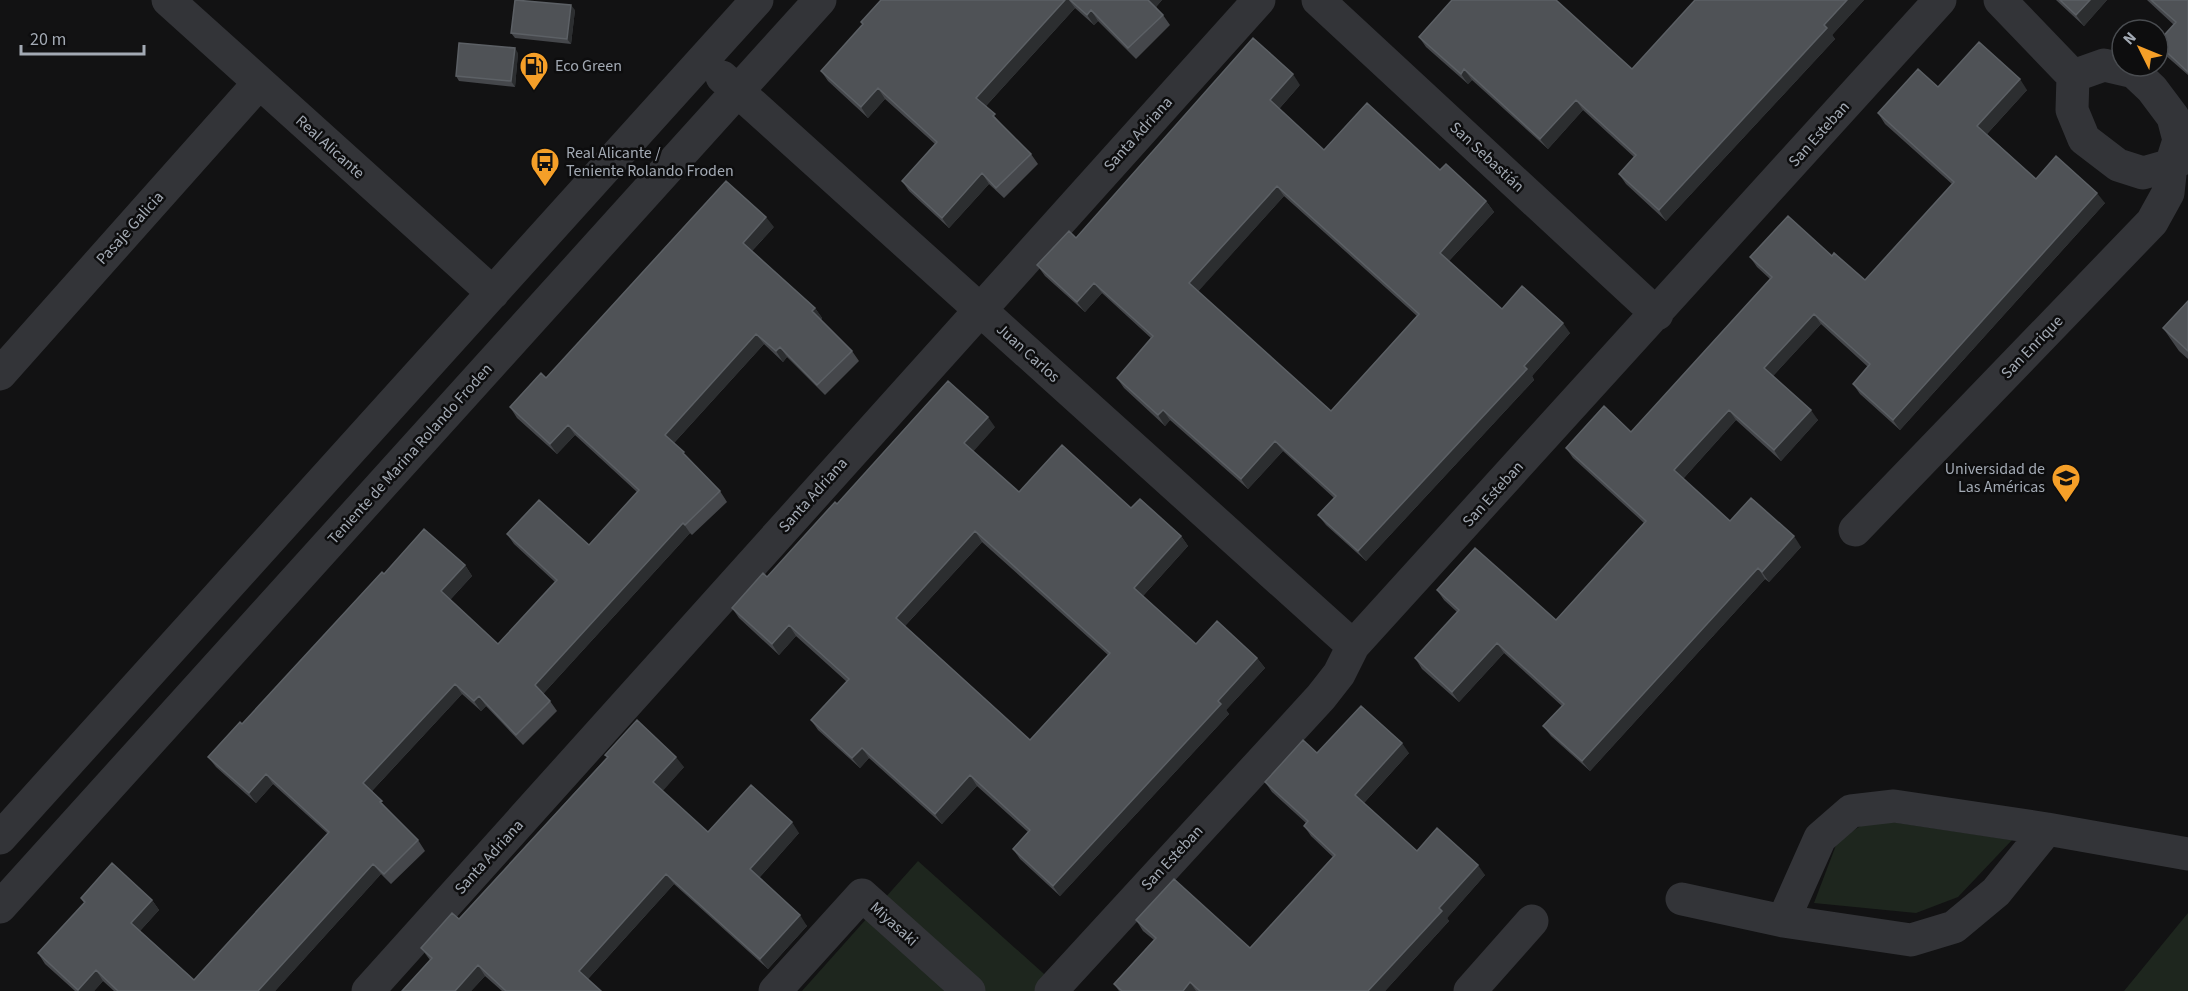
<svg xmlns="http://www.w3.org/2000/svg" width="2188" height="991" font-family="'Source Sans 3',sans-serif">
	<rect width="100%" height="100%" fill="#121213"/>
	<path fill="#1e261e" d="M 1872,819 L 2012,840 L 1958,897 L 1916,913 L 1814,903 L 1838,840 Z
		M 918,861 L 1063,991 L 802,991 Z
		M 2188,913 L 2188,991 L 2124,991 Z"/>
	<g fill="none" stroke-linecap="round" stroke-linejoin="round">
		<path stroke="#333438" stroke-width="33" d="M 168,0 L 493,293
			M 1318,0 L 1657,314
			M 2000,0 L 2073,76 L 2072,110 L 2084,139 L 2118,165 L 2143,173 L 2171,165 L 2188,155
			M 722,77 L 1353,646
			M 0,374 L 259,83
			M 1855,530 L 2152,222 L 2168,193 L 2171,165 L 2179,140 L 2173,117 L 2152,89 L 2134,72 L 2104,65 L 2073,76
			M 0,838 L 757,0
			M 1682,899 L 1783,921 L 1911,940 L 1954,927 L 1996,892 L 2047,829
			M 0,907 L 820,0
			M 1783,921 L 1820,838 L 1851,811 L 1894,806 L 2047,829 L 2188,854
			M 368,991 L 1259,0
			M 775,991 L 862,895 L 969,991
			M 1051,991 L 1321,697 L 1339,674 L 1353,646 L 1940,0
			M 1470,991 L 1532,921"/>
	</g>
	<path fill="#45474b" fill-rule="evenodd" d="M 881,0 L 1162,0 L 1156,7 L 1163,15 L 1170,25 L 1136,59 L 1098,21 L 1094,25 L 1075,8 L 986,106 L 1002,125 L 1031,154 L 1038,164 L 1004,198 L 989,184 L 949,228 L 909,191 L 902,181 L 935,144 L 885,99 L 868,118 L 828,81 L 821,71 L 863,25 L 861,22 Z
		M 1695,0 L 1864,0 L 1832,35 L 1835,39 L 1666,221 L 1626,184 L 1619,174 L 1634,157 L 1583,110 L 1548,149 L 1472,80 L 1468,84 L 1426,47 L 1419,37 L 1632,69 Z
		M 2056,0 L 2107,0 L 2084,26 Z
		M 2147,0 L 2188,0 L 2188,75 L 2164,54 L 2158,45 L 2174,25 Z
		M 575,10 L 571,44 L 515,38 L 511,33 Z
		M 518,53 L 515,87 L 459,81 L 456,76 Z
		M 1300,85 L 1279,109 L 1324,150 L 1440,170 L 1486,201 L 1494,212 L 1449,261 L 1502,309 L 1570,333 L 1532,376 L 1534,380 L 1366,561 L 1326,525 L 1318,515 L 1334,498 L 1283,451 L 1248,489 L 1170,420 L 1165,426 L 1124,388 L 1117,378 L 1152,339 L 1102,293 L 1085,312 L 1045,276 L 1037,265 L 1076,238 ZM 1284,196 L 1417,316 L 1331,411 L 1198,291 Z
		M 1938,87 L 2027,90 L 1987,134 L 2036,179 L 2105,203 L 1900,430 L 1860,394 L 1853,384 L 1868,367 L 1821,324 L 1773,376 L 1818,420 L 1781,461 L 1736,420 L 1683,479 L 1730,521 L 1801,547 L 1769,582 L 1765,579 L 1590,771 L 1551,736 L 1543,726 L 1562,706 L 1504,653 L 1459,702 L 1422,669 L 1415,658 L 1457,612 L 1444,600 L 1437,590 L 1556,620 L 1644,523 L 1573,458 L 1566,448 L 1631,432 L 1770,279 L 1757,267 L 1750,257 L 1832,256 L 1865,280 L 1952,184 L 1885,124 L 1878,113 Z
		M 774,227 L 752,251 L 815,308 L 822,318 L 821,320 L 852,351 L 859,361 L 825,395 L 787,357 L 783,362 L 764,344 L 674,443 L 720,491 L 727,502 L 692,535 L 690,533 L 543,694 L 550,701 L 557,711 L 523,745 L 486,706 L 481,711 L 462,694 L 372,791 L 389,811 L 418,840 L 425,851 L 391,884 L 381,874 L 275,991 L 114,991 L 103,981 L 94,991 L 75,991 L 45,964 L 38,953 L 84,903 L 81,898 L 152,900 L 159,910 L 140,931 L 194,980 L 328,834 L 273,784 L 256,803 L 216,767 L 208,757 L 242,724 L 384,574 L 465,565 L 472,576 L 450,600 L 498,644 L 555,582 L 514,544 L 507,534 L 589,545 L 637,492 L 575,435 L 557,454 L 517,418 L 510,407 L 546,378 Z
		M 2188,301 L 2188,359 L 2179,351 L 2163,328 Z
		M 995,427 L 973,451 L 1019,492 L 1131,508 L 1181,536 L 1188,546 L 1143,596 L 1196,644 L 1257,658 L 1265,668 L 1226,710 L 1229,714 L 1060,896 L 1020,859 L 1013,849 L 1028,832 L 977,786 L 942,824 L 869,758 L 860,768 L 818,730 L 811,720 L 847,682 L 796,636 L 779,655 L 739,618 L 732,608 L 767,577 L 837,504 ZM 982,542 L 1108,655 L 1030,740 L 905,626 Z
		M 1317,753 L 1409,753 L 1364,803 L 1417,851 L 1485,875 L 1447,918 L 1449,921 L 1385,991 L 1119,991 L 1114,984 L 1154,940 L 1143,931 L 1136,920 L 1250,948 L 1333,857 L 1311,836 L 1304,826 L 1306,823 L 1272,792 L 1265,782 Z
		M 605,755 L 684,767 L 662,791 L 708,832 L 799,833 L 759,878 L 807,926 L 768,969 L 674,884 L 588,979 L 601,991 L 502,991 L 485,976 L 471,991 L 402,991 L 430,960 L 421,948 L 459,919 L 607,757 Z"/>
	<path fill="#2c2e30" d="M 1065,0 L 1069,0 L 1075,8 L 984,108 L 976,98 Z
		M 1148,0 L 1162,0 L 1154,9 Z
		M 1847,0 L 1864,0 L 1832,35 L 1835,39 L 1666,221 L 1659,210 Z
		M 2090,0 L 2107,0 L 2084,26 L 2076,15 Z
		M 571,5 L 575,10 L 571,44 L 567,39 Z
		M 1091,10 L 1098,21 L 1094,25 L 1087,15 Z
		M 515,48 L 518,53 L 515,87 L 511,81 Z
		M 1464,69 L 1472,80 L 1468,84 L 1461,74 Z
		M 1293,74 L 1300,85 L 1277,111 L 1270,100 Z
		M 2020,79 L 2027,90 L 1985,136 L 1977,126 Z
		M 878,88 L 885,99 L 868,118 L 861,107 Z
		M 1576,100 L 1583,110 L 1548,149 L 1540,139 Z
		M 982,173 L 989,184 L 949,228 L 942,218 Z
		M 1277,186 L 1284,196 L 1196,294 L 1189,283 Z
		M 2097,193 L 2105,203 L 1900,430 L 1893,420 Z
		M 1486,201 L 1494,212 L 1447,263 L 1440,253 Z
		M 766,217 L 774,227 L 750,253 L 743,243 Z
		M 1094,283 L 1102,293 L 1085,312 L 1077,302 Z
		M 815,308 L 822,318 L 820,321 L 812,311 Z
		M 1814,314 L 1821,324 L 1771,378 L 1764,368 Z
		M 1563,323 L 1570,333 L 1532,376 L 1534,380 L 1366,561 L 1358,551 Z
		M 756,334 L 764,344 L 672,445 L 665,435 Z
		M 780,347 L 787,357 L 783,362 L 776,351 Z
		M 1163,410 L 1170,420 L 1165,426 L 1158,415 Z
		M 1729,410 L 1736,420 L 1681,481 L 1674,470 Z
		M 1811,410 L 1818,420 L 1781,461 L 1774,450 Z
		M 988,417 L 995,427 L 972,453 L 964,443 Z
		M 568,425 L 575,435 L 557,454 L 550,444 Z
		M 1275,441 L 1283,451 L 1248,489 L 1241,479 Z
		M 683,523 L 690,533 L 542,695 L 535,685 Z
		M 975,531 L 982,542 L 903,628 L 896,618 Z
		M 1181,536 L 1188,546 L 1141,598 L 1134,588 Z
		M 1794,536 L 1801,547 L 1769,582 L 1762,572 Z
		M 465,565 L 472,576 L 448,602 L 441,591 Z
		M 1758,568 L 1765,579 L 1590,771 L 1582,761 Z
		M 789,625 L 796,636 L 779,655 L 772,644 Z
		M 1497,643 L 1504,653 L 1459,702 L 1452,692 Z
		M 1257,658 L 1265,668 L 1226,710 L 1229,714 L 1060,896 L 1053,886 Z
		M 455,684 L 462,694 L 370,793 L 363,783 Z
		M 479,696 L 486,706 L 481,711 L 474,701 Z
		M 1402,743 L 1409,753 L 1362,805 L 1355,795 Z
		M 862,748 L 869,758 L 860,768 L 852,758 Z
		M 676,757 L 684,767 L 661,793 L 653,782 Z
		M 266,774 L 273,784 L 256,803 L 249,793 Z
		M 970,775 L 977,786 L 942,824 L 935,814 Z
		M 792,822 L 799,833 L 757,880 L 750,869 Z
		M 373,864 L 381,874 L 275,991 L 258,991 Z
		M 1478,865 L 1485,875 L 1447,918 L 1449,921 L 1385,991 L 1368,991 L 1439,908 Z
		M 666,874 L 674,884 L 586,981 L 579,971 Z
		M 152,900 L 159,910 L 138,933 L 131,923 Z
		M 800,915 L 807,926 L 768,969 L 760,959 Z
		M 478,965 L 485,976 L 471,991 L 455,991 Z
		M 96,970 L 103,981 L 94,991 L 79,991 L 78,990 Z
		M 1190,982 L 1196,991 L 1183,991 Z"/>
	<path fill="#4f5256" stroke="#5c6065" stroke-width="1.5" fill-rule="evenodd" d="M 515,0 L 571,5 L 567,39 L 511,33 Z
		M 881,0 L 1065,0 L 976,98 L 995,114 L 993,116 L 1031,154 L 996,188 L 982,173 L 942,218 L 902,181 L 937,142 L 878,88 L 861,107 L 821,71 L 863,24 L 861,22 Z
		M 1070,0 L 1148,0 L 1163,15 L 1128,48 L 1091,10 L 1087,15 Z
		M 1452,0 L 1556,0 L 1632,69 L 1695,0 L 1847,0 L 1824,25 L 1827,28 L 1659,210 L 1619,174 L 1636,155 L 1576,100 L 1540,139 L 1464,69 L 1461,74 L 1419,37 Z
		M 2060,0 L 2090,0 L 2076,15 Z
		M 2151,0 L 2188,0 L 2188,72 L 2158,44 L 2158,42 L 2176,22 Z
		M 1253,38 L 1293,74 L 1270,100 L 1324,150 L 1367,103 L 1440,170 L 1446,164 L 1486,201 L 1440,253 L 1502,309 L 1522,286 L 1563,323 L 1524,366 L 1527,369 L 1358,551 L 1318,515 L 1336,496 L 1275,441 L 1241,479 L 1163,410 L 1158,415 L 1117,378 L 1153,336 L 1094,283 L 1077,302 L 1037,265 L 1069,231 L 1076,238 ZM 1277,186 L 1419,314 L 1331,411 L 1189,283 Z
		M 1979,42 L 2020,79 L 1977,126 L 2036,179 L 2056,156 L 2097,193 L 1893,420 L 1853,384 L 1870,364 L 1814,314 L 1764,368 L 1811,410 L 1774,450 L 1729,410 L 1674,470 L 1730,521 L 1751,498 L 1794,536 L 1762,572 L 1758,568 L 1582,761 L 1543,726 L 1564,704 L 1497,643 L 1452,692 L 1415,658 L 1459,610 L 1437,590 L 1475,548 L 1556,620 L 1646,521 L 1566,448 L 1604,406 L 1631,432 L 1772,277 L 1750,257 L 1788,216 L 1832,256 L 1834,253 L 1865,280 L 1954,182 L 1878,113 L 1918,69 L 1938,87 Z
		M 459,43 L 515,48 L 511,81 L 456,76 Z
		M 726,181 L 766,217 L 743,243 L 815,308 L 812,311 L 852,351 L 817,385 L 780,347 L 776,351 L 756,334 L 665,435 L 684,452 L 683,453 L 720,491 L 685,525 L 683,523 L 535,685 L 550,701 L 516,735 L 479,696 L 474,701 L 455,684 L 363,783 L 382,801 L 380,802 L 418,840 L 384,874 L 373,864 L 258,991 L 118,991 L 96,970 L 78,990 L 38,953 L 85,902 L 81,898 L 112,863 L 152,900 L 131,923 L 194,980 L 329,832 L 266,774 L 249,793 L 208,757 L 240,722 L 242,724 L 382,572 L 384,574 L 424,529 L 465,565 L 441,591 L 498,644 L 557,580 L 507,534 L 539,500 L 589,545 L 639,490 L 568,425 L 550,444 L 510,407 L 541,373 L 546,378 Z
		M 2188,301 L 2188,351 L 2163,328 Z
		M 948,381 L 988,417 L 964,443 L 1019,492 L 1062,445 L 1131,508 L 1140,499 L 1181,536 L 1134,588 L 1196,644 L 1217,621 L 1257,658 L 1218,701 L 1221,704 L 1053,886 L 1013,849 L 1030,830 L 970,775 L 935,814 L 862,748 L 852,758 L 811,720 L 849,679 L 789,625 L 772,644 L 732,608 L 763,573 L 767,577 L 835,502 L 837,504 ZM 975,531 L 1110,653 L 1030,740 L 896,618 Z
		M 1361,706 L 1402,743 L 1355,795 L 1417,851 L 1437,828 L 1478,865 L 1439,908 L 1442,911 L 1368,991 L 1200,991 L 1190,982 L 1183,991 L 1122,991 L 1114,984 L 1156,938 L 1136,920 L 1174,879 L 1250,948 L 1335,855 L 1304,826 L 1308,821 L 1265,782 L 1303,740 L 1317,753 Z
		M 637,720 L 676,757 L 653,782 L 708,832 L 751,785 L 792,822 L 750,869 L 800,915 L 760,959 L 666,874 L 579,971 L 601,991 L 506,991 L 478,965 L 455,991 L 402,991 L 432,958 L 421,948 L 452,913 L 459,919 L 608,757 L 605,755 Z"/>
	<defs>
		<g id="fuel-pin" transform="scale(1.5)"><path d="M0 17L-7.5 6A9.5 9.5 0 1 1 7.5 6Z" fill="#f59f28" stroke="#0d0d0e"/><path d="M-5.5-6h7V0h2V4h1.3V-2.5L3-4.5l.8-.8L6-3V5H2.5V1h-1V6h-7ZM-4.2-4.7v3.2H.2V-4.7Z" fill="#111"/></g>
		<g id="bus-pin" transform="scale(1.5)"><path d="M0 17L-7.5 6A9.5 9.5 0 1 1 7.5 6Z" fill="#f59f28" stroke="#0d0d0e"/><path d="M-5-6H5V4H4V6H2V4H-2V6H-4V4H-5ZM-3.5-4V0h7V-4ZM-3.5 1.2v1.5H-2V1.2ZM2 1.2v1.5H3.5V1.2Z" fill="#111"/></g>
		<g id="university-pin" transform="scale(1.5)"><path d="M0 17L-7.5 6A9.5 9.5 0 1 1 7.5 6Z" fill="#f59f28" stroke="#0d0d0e"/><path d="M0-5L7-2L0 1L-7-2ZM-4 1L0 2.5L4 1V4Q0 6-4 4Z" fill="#111"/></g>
	</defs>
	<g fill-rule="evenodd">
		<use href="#fuel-pin" x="534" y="66"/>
		<use href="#bus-pin" x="545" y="162"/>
		<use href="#university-pin" x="2066" y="478"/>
	</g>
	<g text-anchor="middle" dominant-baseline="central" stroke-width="5" stroke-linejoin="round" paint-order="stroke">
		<g font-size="16" fill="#a3aab4" stroke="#0d0d0e" text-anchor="start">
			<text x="555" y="66">Eco Green</text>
			<text x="566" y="153">Real Alicante /<tspan x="566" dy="18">Teniente Rolando Froden</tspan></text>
			<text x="2045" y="469" text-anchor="end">Universidad de<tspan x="2045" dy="18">Las Américas</tspan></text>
		</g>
		<g font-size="16" fill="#a3aab4" stroke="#0d0d0e">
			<text transform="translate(1138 134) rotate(-48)">Santa Adriana</text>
			<text transform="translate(1819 134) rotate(-48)">San Esteban</text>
			<text transform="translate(330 147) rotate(42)">Real Alicante</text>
			<text transform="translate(1487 157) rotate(43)">San Sebastián</text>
			<text transform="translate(130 228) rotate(-48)">Pasaje Galicia</text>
			<text transform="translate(2032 347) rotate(-46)">San Enrique</text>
			<text transform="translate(1028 353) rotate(42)">Juan Carlos</text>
			<text transform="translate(410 454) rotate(-48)">Teniente de Marina Rolando Froden</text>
			<text transform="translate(1493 494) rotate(-48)">San Esteban</text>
			<text transform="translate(813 495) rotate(-48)">Santa Adriana</text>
			<text transform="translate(489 857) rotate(-48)">Santa Adriana</text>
			<text transform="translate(1172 858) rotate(-47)">San Esteban</text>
			<text transform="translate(894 924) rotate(42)">Miyasaki</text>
		</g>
	</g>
	<g transform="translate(2140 48) rotate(313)"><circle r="28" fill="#0d0d0e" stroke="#494c50" stroke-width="1.5"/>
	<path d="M0-4.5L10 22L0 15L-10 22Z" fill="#f59f28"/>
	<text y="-9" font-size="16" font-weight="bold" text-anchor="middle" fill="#a3aab4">N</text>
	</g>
	<path d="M21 45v9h123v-9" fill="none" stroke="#a3aab4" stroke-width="3"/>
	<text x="30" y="45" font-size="18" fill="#a3aab4" stroke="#0d0d0e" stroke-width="4.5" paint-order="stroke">20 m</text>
</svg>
